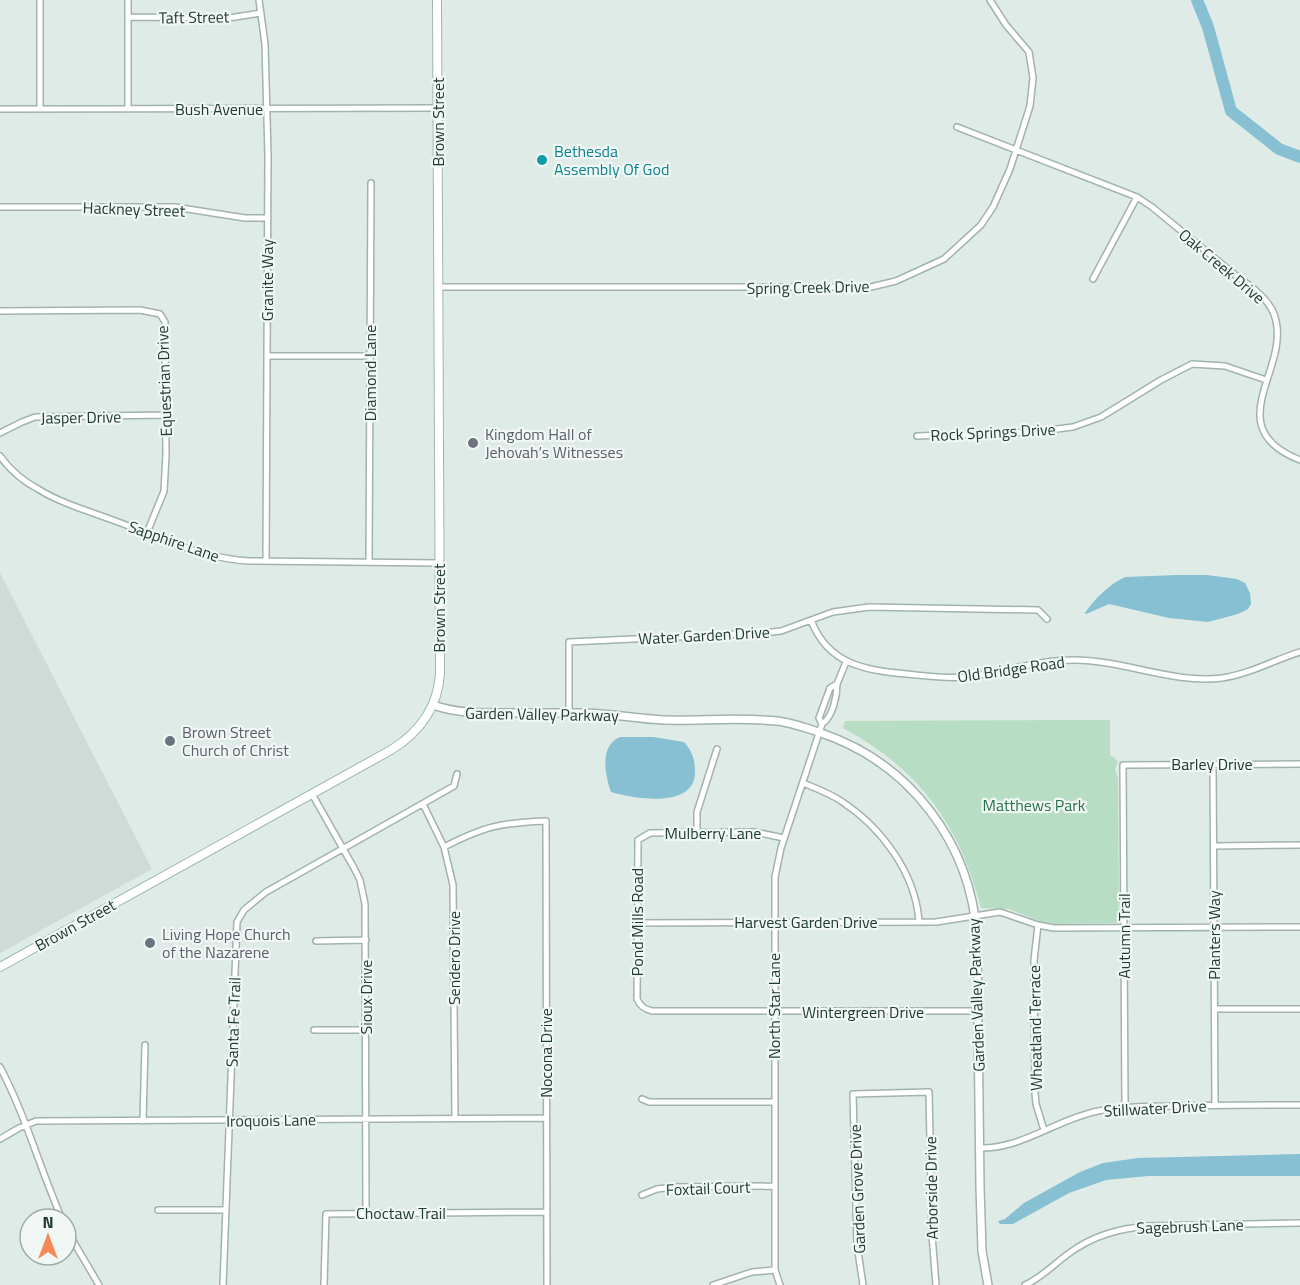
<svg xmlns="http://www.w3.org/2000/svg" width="1300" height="1285" font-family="'Titillium Web',sans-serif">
	<rect width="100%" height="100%" fill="#dfebe7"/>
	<path fill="#cedbd6" d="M 0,573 L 152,869 L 0,953 Z"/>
	<path fill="#b7ddc4" d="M 1110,720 L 1110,755 L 1118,761 L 1115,770 L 1118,778 L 1119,919 L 1116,923 L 1058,924 L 1041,922 L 1009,909 L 981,908 C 960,825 919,769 843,728 L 845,721 Z"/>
	<path fill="#86c0d2" d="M 1177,575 L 1207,575 L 1237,579 L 1245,583 L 1250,593 L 1251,604 L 1248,609 L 1238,614 L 1208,622 L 1169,618 L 1109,604 L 1086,614 L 1085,613 C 1094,599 1110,584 1125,577 Z
		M 620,737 L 653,737 L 684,742 C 692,751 695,759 695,772 C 695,809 635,799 611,792 C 605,775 599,746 620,737 Z
		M 1300,1154 L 1300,1176 L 1148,1176 L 1106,1180 L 1069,1193 L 1013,1224 L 1000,1224 L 998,1221 L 1005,1219 L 1024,1203 L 1080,1172 L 1103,1163 L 1138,1158 Z"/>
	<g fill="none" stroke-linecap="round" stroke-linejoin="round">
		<path stroke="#86c0d2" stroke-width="12" d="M 1197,0 L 1208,27 L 1231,111 L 1279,149 L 1300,157"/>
		<g stroke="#a2b3ae" stroke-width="8">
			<path id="minor" d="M 40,0 L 40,108
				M 128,0 L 128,108
				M 259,0 L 265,44 L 268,155 L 266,561
				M 128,17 L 229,18 L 261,13
				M 0,109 L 438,108
				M 957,127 L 1137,197 L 1152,207 C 1179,229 1206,251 1234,274 C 1246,283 1263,294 1271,308 C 1273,311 1275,317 1276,321 C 1288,371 1219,428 1300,460
				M 0,207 L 175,207 L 245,218 L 268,218
				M 1093,279 L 1137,197
				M 439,287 L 871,287 L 896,281 L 944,259 L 981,225 L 993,207 L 1010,169 L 1030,106 L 1033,78 L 1029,52 L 1006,25 L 990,0
				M 0,311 L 140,310 L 160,314 L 165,322 L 166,455 L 164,491 L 147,533
				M 267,356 L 370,356
				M 0,433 L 22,422 L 35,417 L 166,415
				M 917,436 L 1032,432 L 1073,427 L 1101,417 L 1161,380 L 1192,364 L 1225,366 L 1266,380
				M 0,456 C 10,470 23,481 38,489 C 62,504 92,512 118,522 C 161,538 204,559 250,561 L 439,563
				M 369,562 L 371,183
				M 811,620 C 828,665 865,670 907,674 C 927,676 946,679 966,677 C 1003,673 1035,660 1074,660 C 1124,660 1172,684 1222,678 C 1250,674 1274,660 1300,652
				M 837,684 L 846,662
				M 569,713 L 569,642 L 761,633 L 781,631 L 833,612 L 869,607 L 1038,610 L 1047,619
				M 1213,765 L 1215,1105
				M 803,783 C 815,788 829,793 841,801 C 881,827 915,872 919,921
				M 312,794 L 354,868 L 360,880 L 365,904 L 366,1213
				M 423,804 L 444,847 L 453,885 L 455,1119
				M 697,832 L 697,812 L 717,749
				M 784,838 L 755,832 L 650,833 L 638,840 L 637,999 C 640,1006 644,1009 652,1011 L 977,1011
				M 1214,846 L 1300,845
				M 444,847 C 485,826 500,823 546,821 L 547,1285
				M 637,923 L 936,922 L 1000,912 L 1038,925 L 1054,928 L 1300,927
				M 1038,925 L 1034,960 L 1035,1093 L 1036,1104 L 1044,1130
				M 316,941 L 366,940
				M 1215,1009 L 1300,1009
				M 314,1030 L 366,1030
				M 0,1067 C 26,1116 40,1169 62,1219
				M 642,1099 L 649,1102 L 775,1102
				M 1125,1107 L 1123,765 L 1300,764
				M 143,1121 L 145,1045
				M 0,1139 L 19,1128 L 36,1121 L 546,1118
				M 980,1148 C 1022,1149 1057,1119 1098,1111 C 1125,1106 1152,1106 1180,1106 C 1220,1105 1260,1105 1300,1105
				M 642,1195 L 657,1189 L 673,1187 L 775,1186
				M 158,1210 L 226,1210
				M 66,1229 L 99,1285
				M 223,1285 L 237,922 L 244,910 L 266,892 L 454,786 L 457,774
				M 324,1285 L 326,1214 L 547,1212
				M 713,1285 L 752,1272 L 775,1270
				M 780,1285 L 775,1270 L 775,877 L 781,848 L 822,724 C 833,717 837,696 837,684 L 830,688 L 819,718 L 822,724
				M 863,1285 L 857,1245 L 853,1094 L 929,1092 L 932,1235 L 936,1285
				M 1025,1285 C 1041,1278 1053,1265 1068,1254 C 1092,1236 1117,1229 1147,1226 L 1300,1223"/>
		</g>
		<g stroke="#a2b3ae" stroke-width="10">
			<path id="tertiary" d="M 433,705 C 459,714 483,713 509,713 C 534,713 558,713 582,713 C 610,713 636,719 664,720 C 701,721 740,717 777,721 C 793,723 807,728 821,733 C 910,763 971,843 977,937 L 980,1186 L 982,1251 L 988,1285"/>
		</g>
		<g stroke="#9eb7b0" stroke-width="10">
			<path id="secondary" d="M 0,967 L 391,750 C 420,732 438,708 440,673 L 437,0"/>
		</g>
		<use href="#minor" stroke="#fff" stroke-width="5"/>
		<use href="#tertiary" stroke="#fff" stroke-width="7"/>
		<use href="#secondary" stroke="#fff" stroke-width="8"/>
	</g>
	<circle fill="#0f9aa8" stroke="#f0f7f4" stroke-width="2" cx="542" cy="160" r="6"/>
	<g fill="#6b7280" stroke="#f0f7f4" stroke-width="2">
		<circle cx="473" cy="443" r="6"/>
		<circle cx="170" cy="741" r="6"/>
		<circle cx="150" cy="943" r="6"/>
	</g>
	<g text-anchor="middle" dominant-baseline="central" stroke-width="4.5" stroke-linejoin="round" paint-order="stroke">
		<g font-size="16" fill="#203b36" stroke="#f0f7f4">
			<text transform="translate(194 17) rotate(-1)">Taft Street</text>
			<text x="219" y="109">Bush Avenue</text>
			<text transform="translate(438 122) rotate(-90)">Brown Street</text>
			<text transform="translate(134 209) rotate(2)">Hackney Street</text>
			<text transform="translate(1222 266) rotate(40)">Oak Creek Drive</text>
			<text transform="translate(267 280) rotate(-90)">Granite Way</text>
			<text transform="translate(808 287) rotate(-1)">Spring Creek Drive</text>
			<text transform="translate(370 373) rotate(-90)">Diamond Lane</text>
			<text transform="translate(164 381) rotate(-92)">Equestrian Drive</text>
			<text transform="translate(81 417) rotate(-1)">Jasper Drive</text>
			<text transform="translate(993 432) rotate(-3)">Rock Springs Drive</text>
			<text transform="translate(174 541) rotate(19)">Sapphire Lane</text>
			<text transform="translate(439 608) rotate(-90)">Brown Street</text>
			<text transform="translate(704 635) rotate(-3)">Water Garden Drive</text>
			<text transform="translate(1011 669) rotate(-8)">Old Bridge Road</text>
			<text transform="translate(542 714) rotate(1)">Garden Valley Parkway</text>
			<text x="1212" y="764">Barley Drive</text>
			<text x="713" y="833">Mulberry Lane</text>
			<text transform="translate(637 922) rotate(-90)">Pond Mills Road</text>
			<text x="806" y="922">Harvest Garden Drive</text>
			<text transform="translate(75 925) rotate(-29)">Brown Street</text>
			<text transform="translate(1214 935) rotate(-90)">Planters Way</text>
			<text transform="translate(1124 936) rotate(-90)">Autumn Trail</text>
			<text transform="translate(454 958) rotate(-90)">Sendero Drive</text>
			<text transform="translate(976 995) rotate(-92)">Garden Valley Parkway</text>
			<text transform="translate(366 997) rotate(-90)">Sioux Drive</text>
			<text transform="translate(774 1006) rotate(-90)">North Star Lane</text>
			<text x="863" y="1012">Wintergreen Drive</text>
			<text transform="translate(233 1022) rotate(-88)">Santa Fe Trail</text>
			<text transform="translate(1035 1028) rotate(-91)">Wheatland Terrace</text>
			<text transform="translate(546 1053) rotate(-90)">Nocona Drive</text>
			<text transform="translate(1155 1108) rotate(-3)">Stillwater Drive</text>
			<text transform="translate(271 1120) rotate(-1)">Iroquois Lane</text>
			<text transform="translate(708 1188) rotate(-2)">Foxtail Court</text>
			<text transform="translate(931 1188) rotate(-91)">Arborside Drive</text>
			<text transform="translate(857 1189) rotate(-92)">Garden Grove Drive</text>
			<text x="401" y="1213">Choctaw Trail</text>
			<text transform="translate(1190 1226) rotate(-2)">Sagebrush Lane</text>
		</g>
		<g font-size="16" fill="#0d838f" stroke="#f0f7f4" text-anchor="start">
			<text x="554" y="151">Bethesda<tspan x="554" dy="18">Assembly Of God</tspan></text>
		</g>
		<g font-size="16" fill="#5b616d" stroke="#f0f7f4" text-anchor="start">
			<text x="485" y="434">Kingdom Hall of<tspan x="485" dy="18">Jehovah’s Witnesses</tspan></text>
			<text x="182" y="732">Brown Street<tspan x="182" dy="18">Church of Christ</tspan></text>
			<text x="162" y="934">Living Hope Church<tspan x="162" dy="18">of the Nazarene</tspan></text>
		</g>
		<g font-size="16" fill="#29734c" stroke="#f0f7f4">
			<text x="1034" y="805">Matthews Park</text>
		</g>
	</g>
	<g transform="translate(48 1237)"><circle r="28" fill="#f0f7f4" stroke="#9daca8" stroke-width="1.5"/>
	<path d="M0-4.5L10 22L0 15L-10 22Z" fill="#f58854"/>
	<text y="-9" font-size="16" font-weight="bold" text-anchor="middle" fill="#203b36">N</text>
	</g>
</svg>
